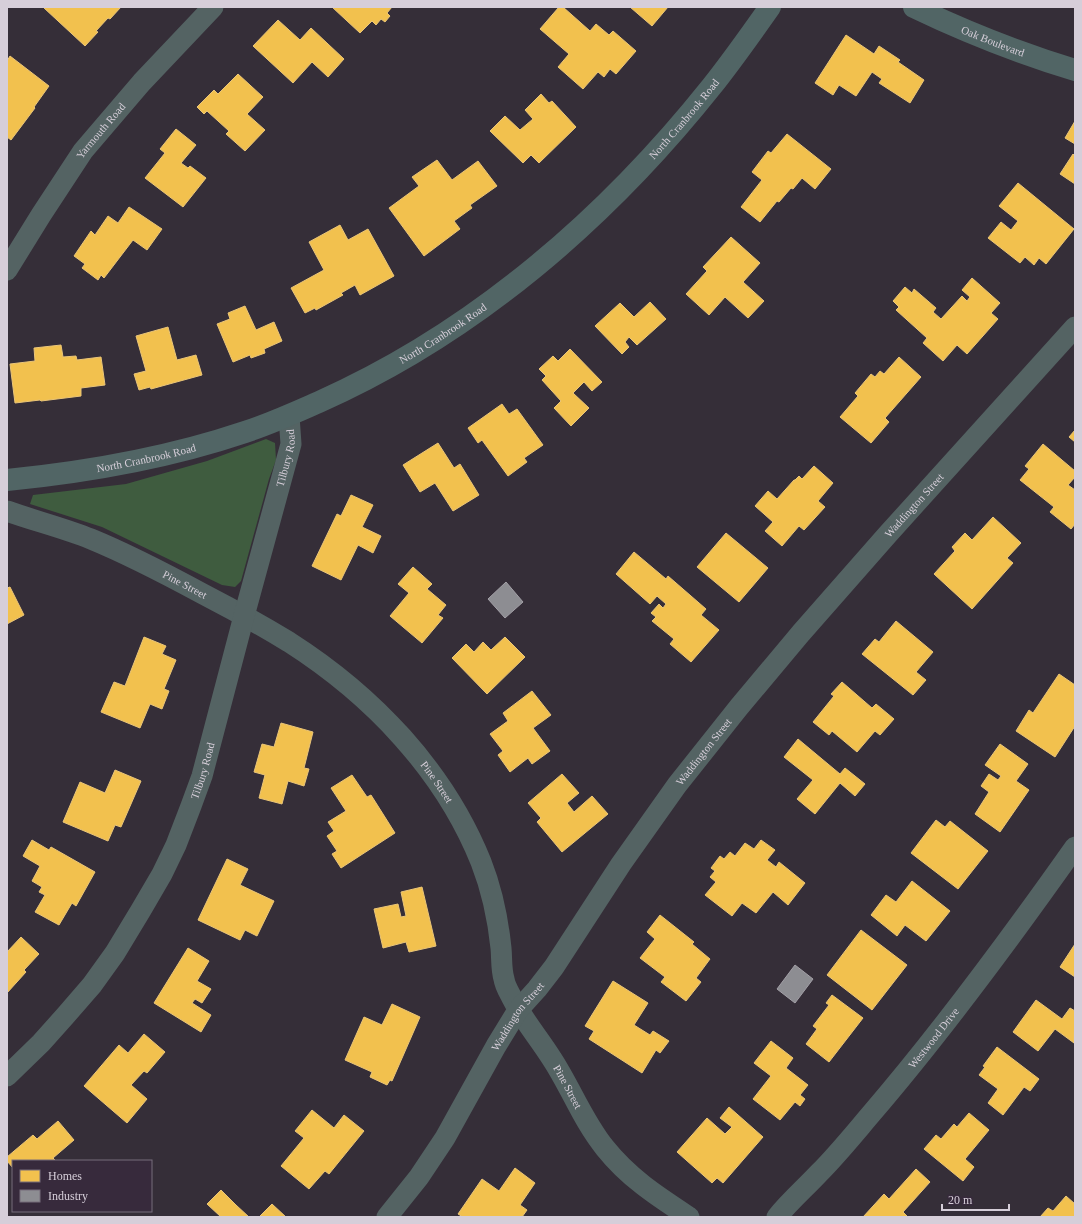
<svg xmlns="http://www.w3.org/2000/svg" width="1082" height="1224" font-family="Georgia,serif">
	<rect width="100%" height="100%" fill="#352e38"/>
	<path fill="#3f5c3f" d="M 266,439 L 275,443 L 276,460 L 269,479 L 241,581 L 235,587 L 222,585 L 102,527 L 30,504 L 33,495 L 126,484 L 207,461 Z"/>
	<path fill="#f2c14e" stroke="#eac578" d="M 45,7 L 121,7 L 110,19 L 108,18 L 96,31 L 98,32 L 85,46 L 44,8 Z
		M 332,7 L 392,7 L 387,13 L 390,16 L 385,22 L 381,19 L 376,25 L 372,21 L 360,33 Z
		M 559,7 L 563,7 L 590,31 L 596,24 L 609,35 L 613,31 L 636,51 L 616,74 L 610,69 L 604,77 L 598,72 L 583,89 L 558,67 L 569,54 L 540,29 Z
		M 630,7 L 668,7 L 652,26 Z
		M 278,20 L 300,40 L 311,28 L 344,59 L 328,77 L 312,62 L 293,83 L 253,46 Z
		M 846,35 L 874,54 L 879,46 L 900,60 L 898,62 L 924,80 L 910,103 L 879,83 L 882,79 L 872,72 L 856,96 L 839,85 L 833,95 L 815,83 Z
		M 10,56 L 49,86 L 34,107 L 35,108 L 11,140 L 7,137 L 7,61 Z
		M 238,74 L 263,97 L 247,114 L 265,130 L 245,151 L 226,134 L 229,131 L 207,111 L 204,114 L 197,107 L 214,90 L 218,94 Z
		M 541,94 L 549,103 L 552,101 L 576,127 L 539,163 L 531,155 L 523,163 L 490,131 L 505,116 L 520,130 L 533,119 L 525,110 Z
		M 1075,121 L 1075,144 L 1065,138 Z
		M 176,129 L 196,145 L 181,163 L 188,168 L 190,166 L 206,178 L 183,207 L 145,178 L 165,153 L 160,149 Z
		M 787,134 L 831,169 L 815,189 L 802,178 L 793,189 L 791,188 L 779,202 L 777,201 L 760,222 L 741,207 L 762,180 L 752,172 L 768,151 L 771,153 Z
		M 1073,154 L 1075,156 L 1075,184 L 1060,174 Z
		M 437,160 L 452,180 L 478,161 L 497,186 L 470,205 L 472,208 L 454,221 L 460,229 L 424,256 L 389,208 L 419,186 L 412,177 Z
		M 1018,183 L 1074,229 L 1046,264 L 1039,258 L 1034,265 L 1025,257 L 1020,263 L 988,238 L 1001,222 L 1011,230 L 1018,221 L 999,206 Z
		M 129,207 L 162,229 L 147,250 L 133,240 L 104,278 L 101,275 L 98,280 L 82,268 L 85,264 L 74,256 L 91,231 L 95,235 L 108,216 L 118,223 Z
		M 340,225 L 348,240 L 368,229 L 394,276 L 360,295 L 355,285 L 341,293 L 343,295 L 316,310 L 315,308 L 305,313 L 291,288 L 324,270 L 309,242 Z
		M 731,237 L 760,263 L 743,282 L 764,301 L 748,318 L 725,297 L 709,315 L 686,294 L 707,271 L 703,267 Z
		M 972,278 L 1000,303 L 991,313 L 998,319 L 967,354 L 957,345 L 943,361 L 923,343 L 927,338 L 896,310 L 899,307 L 893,301 L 905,287 L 912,293 L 914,289 L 936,308 L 933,312 L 941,319 L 962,296 L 967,301 L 970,297 L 962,290 Z
		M 650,302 L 666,319 L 637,345 L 629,337 L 625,342 L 629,347 L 622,354 L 595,326 L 620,303 L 634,317 Z
		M 245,306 L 256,330 L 274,322 L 282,341 L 264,349 L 265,353 L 251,358 L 250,355 L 233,362 L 217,324 L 230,319 L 228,313 Z
		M 168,327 L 177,360 L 196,355 L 202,375 L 151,389 L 150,387 L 139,390 L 134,374 L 146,371 L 136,336 Z
		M 61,345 L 63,357 L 76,356 L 77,360 L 101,357 L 105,385 L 81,388 L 81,396 L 41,401 L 40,400 L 15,403 L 10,364 L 35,361 L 34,348 Z
		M 570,349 L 602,382 L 592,391 L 584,382 L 573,393 L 589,408 L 571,426 L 554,408 L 561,401 L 542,380 L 546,376 L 539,369 L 553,356 L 558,361 Z
		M 899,357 L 921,377 L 885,418 L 889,422 L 871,443 L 840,417 L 858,396 L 855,393 L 871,374 L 875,377 L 880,371 L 884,374 Z
		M 502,404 L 509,414 L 517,409 L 543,445 L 524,458 L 527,462 L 508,476 L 482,440 L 478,443 L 468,428 Z
		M 1075,430 L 1075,442 L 1069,437 Z
		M 438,443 L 454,468 L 460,464 L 479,495 L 453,511 L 435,483 L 420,492 L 403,465 Z
		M 1043,444 L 1075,471 L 1075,477 L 1068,485 L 1075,490 L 1075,524 L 1071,529 L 1050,512 L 1054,507 L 1020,480 L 1029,469 L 1025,466 Z
		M 814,466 L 833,483 L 818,501 L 825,507 L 804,530 L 799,526 L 782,546 L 765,531 L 773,522 L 755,506 L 768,491 L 777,499 L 794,480 L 795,480 L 799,476 L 802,479 Z
		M 351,495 L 373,505 L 362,527 L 381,536 L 373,553 L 358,545 L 341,580 L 312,566 L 337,514 L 341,516 Z
		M 993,517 L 1021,543 L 1007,558 L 1013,563 L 972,609 L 934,574 L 955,551 L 952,547 L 965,533 L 972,540 Z
		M 726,533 L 768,568 L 739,602 L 697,567 Z
		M 634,552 L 666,579 L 668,576 L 706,609 L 701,615 L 719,630 L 691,662 L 670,644 L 674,639 L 652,621 L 656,617 L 651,613 L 659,604 L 663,608 L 666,604 L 657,596 L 650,604 L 616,574 Z
		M 413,567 L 432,584 L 427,589 L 446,605 L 438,615 L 443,618 L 422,643 L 390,616 L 409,593 L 398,584 Z
		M 10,587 L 24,615 L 7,624 L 7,588 Z
		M 896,621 L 933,652 L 916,672 L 926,680 L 913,695 L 862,654 L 875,639 L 879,642 Z
		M 144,637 L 166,646 L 162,654 L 176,660 L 164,689 L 169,691 L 162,709 L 150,704 L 140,728 L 101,712 L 114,682 L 125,686 Z
		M 505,637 L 525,657 L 487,694 L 452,658 L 466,644 L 474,652 L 483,642 L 491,650 Z
		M 1059,674 L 1075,685 L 1075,726 L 1055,757 L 1016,731 L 1029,710 L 1033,713 Z
		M 842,682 L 872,708 L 876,704 L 894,719 L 880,735 L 875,731 L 857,752 L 832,731 L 829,735 L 813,722 L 834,696 L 831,694 Z
		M 532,691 L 551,715 L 533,728 L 550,751 L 532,764 L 528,758 L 510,772 L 498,755 L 503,751 L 490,734 L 508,721 L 503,713 Z
		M 281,723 L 313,732 L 304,768 L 309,769 L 304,786 L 288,781 L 282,804 L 259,798 L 265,775 L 254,772 L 262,744 L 274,747 Z
		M 798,739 L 840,774 L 845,768 L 865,784 L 855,796 L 840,783 L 815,814 L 797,799 L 813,780 L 784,757 Z
		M 1000,744 L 1028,764 L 1016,781 L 1029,790 L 1000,832 L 975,814 L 989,792 L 981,786 L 989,774 L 998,780 L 1001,776 L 985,765 Z
		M 115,770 L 141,781 L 121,827 L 115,825 L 108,841 L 63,822 L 80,782 L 105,793 Z
		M 562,774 L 579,793 L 567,803 L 574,812 L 592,796 L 608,814 L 562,852 L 537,822 L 541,818 L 528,803 Z
		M 352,775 L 367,797 L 371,795 L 395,833 L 341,868 L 332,854 L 337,851 L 327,836 L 334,831 L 328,822 L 346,811 L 331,788 Z
		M 936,820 L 945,827 L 950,821 L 988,851 L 958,889 L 911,853 Z
		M 32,840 L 49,850 L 51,847 L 95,872 L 76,906 L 72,903 L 59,925 L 35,912 L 45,895 L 39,892 L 42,887 L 32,881 L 40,866 L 23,856 Z
		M 761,840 L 775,850 L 767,860 L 776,867 L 779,862 L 805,883 L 788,905 L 773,892 L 756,913 L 742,903 L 732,916 L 705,895 L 716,882 L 710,877 L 715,871 L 711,868 L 720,856 L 724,859 L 730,852 L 735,856 L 745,843 L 754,849 Z
		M 227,859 L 248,869 L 240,885 L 274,901 L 257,936 L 245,930 L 240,940 L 198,920 Z
		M 912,881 L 950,911 L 926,941 L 905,925 L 897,936 L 871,915 L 886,895 L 896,902 Z
		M 422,887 L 436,946 L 409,952 L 406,942 L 383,948 L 374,909 L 398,904 L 401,917 L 406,916 L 401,892 Z
		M 660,915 L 694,942 L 692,944 L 710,959 L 696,978 L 701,982 L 686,1001 L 661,982 L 665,977 L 640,958 L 655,939 L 647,932 Z
		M 861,930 L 907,965 L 872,1010 L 827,975 Z
		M 21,937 L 39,954 L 24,970 L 26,972 L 7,993 L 7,952 Z
		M 1075,944 L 1075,977 L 1060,967 Z
		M 188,948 L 209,961 L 197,981 L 211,989 L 202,1003 L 195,999 L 192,1003 L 211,1015 L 201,1032 L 154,1003 Z
		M 613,981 L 648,1003 L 634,1025 L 650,1035 L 653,1031 L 669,1041 L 660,1053 L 656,1050 L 642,1073 L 589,1039 L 594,1031 L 585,1026 Z
		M 832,995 L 863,1018 L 829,1062 L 806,1044 L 817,1029 L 813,1026 L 829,1005 L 826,1003 Z
		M 1036,1000 L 1062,1019 L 1070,1008 L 1075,1011 L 1074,1043 L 1055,1029 L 1038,1051 L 1013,1032 Z
		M 392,1004 L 420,1017 L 392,1081 L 390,1080 L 387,1085 L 370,1077 L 372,1072 L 345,1060 L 364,1017 L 382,1025 Z
		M 144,1034 L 165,1052 L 147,1073 L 144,1071 L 131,1085 L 147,1099 L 127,1123 L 84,1086 L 119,1045 L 128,1053 Z
		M 771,1041 L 793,1058 L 786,1068 L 808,1085 L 800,1095 L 805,1099 L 800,1106 L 795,1102 L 780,1120 L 753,1099 L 771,1076 L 754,1063 Z
		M 997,1047 L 1039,1079 L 1030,1091 L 1024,1087 L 1003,1115 L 988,1103 L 998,1089 L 979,1075 L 985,1067 L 983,1066 Z
		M 729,1107 L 763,1137 L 723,1183 L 717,1178 L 712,1183 L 677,1152 L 707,1118 L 725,1134 L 732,1127 L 720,1118 Z
		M 312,1110 L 334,1128 L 344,1115 L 364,1131 L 329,1174 L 325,1171 L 309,1189 L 281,1166 L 304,1138 L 295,1131 Z
		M 969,1113 L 989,1130 L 965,1159 L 974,1167 L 963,1181 L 924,1149 L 936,1135 L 941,1139 L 954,1124 L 957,1127 Z
		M 58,1121 L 74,1140 L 53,1158 L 56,1161 L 13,1161 L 13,1168 L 7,1161 L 7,1157 L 33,1135 L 37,1139 Z
		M 515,1168 L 535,1183 L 520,1205 L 527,1210 L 522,1217 L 463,1217 L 458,1214 L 482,1179 L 499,1191 Z
		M 916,1169 L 930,1182 L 903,1212 L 908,1217 L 863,1217 L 884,1194 L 889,1199 Z
		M 221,1190 L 236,1205 L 249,1217 L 221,1217 L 207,1204 Z
		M 1066,1196 L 1075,1204 L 1075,1217 L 1040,1217 L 1048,1208 L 1053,1211 Z
		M 272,1204 L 286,1217 L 259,1217 Z"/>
	<path fill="#8d8d92" stroke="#a3a0a7" d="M 506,582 L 523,602 L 505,618 L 488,599 Z
		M 795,965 L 813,979 L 795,1003 L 777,989 Z"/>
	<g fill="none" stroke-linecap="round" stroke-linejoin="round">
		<g stroke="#546363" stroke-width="21">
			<path id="s1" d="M 7,270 L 41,215 L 83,151 L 142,82 L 213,7"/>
			<path id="s2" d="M 7,511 C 35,521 64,528 91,539 C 130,555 166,574 203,594 C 232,609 261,625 289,642 C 372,695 444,770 481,862 C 492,890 498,919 501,948 C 502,958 501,969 504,979 C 505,986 509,992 512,998 C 523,1020 539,1038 552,1059 C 571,1088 583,1121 605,1148 C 629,1178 657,1196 689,1217"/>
			<path id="s3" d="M 7,1076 L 41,1043 L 66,1015 L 92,985 L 115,953 L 141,910 L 162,874 L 176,845 L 191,806 L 202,776 L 244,616 L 291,444 L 289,416"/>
			<path id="s4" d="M 387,1217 L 419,1177 L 445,1138 L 496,1046 L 518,1010 L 537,989 L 554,967 L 621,864 L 677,785 L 739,707 L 801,633 L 888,534 L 1075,327"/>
			<path id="s5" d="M 777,1217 C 790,1201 805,1188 819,1173 C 837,1155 854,1134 871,1114 C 944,1029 1010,939 1075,847"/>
		</g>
		<g stroke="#516565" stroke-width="22">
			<path id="s6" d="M 914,7 C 966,32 1019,53 1075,70"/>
			<path id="s7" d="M 7,480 C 88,472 168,458 245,432 C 270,424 294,413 319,402 C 474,333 606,219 712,86 C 732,61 751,34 770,7"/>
		</g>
	</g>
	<g text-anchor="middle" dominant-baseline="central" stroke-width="4" stroke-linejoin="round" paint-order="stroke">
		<g font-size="11" fill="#d6ced9" stroke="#372a3c">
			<text stroke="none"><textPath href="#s6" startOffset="86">Oak Boulevard</textPath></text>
			<text stroke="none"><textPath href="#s7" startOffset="789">North Cranbrook Road</textPath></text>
			<text stroke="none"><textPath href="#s1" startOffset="168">Yarmouth Road</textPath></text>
			<text stroke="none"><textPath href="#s7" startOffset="465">North Cranbrook Road</textPath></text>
			<text stroke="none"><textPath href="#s7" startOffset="141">North Cranbrook Road</textPath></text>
			<text stroke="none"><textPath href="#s3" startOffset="691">Tilbury Road</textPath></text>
			<text stroke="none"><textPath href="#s4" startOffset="888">Waddington Street</textPath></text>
			<text stroke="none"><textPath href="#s2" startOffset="193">Pine Street</textPath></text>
			<text stroke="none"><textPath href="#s4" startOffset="564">Waddington Street</textPath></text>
			<text stroke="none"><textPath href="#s3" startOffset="367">Tilbury Road</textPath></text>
			<text stroke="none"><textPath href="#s2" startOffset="517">Pine Street</textPath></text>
			<text stroke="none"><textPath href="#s4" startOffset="240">Waddington Street</textPath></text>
			<text stroke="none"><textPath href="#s5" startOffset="238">Westwood Drive</textPath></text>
			<text stroke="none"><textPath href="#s2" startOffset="854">Pine Street</textPath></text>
		</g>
	</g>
	<rect width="1082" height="1224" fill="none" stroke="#d6ced9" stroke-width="16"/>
	<rect x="12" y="1160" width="140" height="52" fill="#372a3c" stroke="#776c7b"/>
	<rect x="20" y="1170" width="20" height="12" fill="#f2c14e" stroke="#776c7b"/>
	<text x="48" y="1180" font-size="12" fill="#d6ced9">Homes</text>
	<rect x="20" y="1190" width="20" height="12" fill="#8d8d92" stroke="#776c7b"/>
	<text x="48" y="1200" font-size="12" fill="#d6ced9">Industry</text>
	<path d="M942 1204v6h67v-6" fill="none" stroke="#d6ced9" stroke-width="2"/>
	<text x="948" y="1204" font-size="12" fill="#d6ced9" stroke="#372a3c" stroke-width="3" paint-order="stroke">20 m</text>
</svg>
